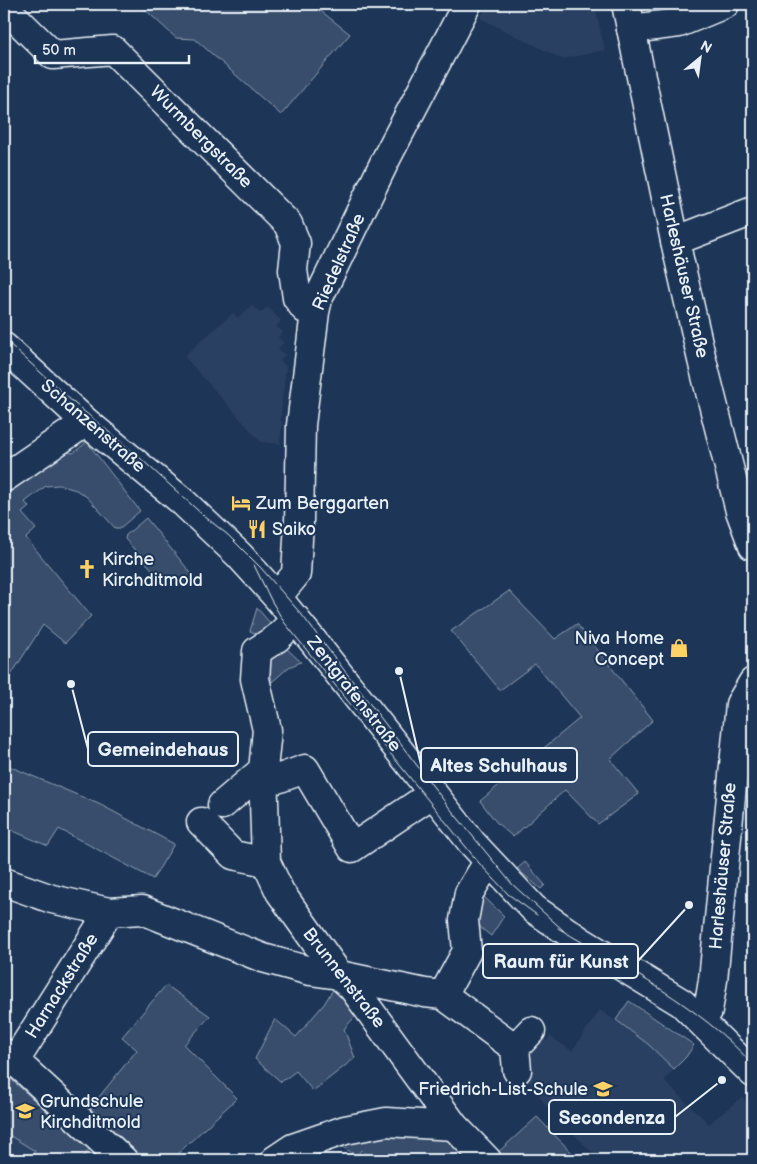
<svg xmlns="http://www.w3.org/2000/svg" width="757" height="1164" font-family="'Balsamiq Sans',sans-serif">
	<rect width="100%" height="100%" fill="#1d3557"/>
	<filter id="ink" filterUnits="userSpaceOnUse"><feTurbulence type="fractalNoise" baseFrequency=".02" numOctaves="2"/><feDisplacementMap in="SourceGraphic" scale="10" xChannelSelector="R" yChannelSelector="G"/><feConvolveMatrix kernelMatrix="1 2 1 2 8 2 1 2 1" color-interpolation-filters="sRGB"/></filter>
	<g filter="url(#ink)">
		<path fill="#2a4162" d="M 488,4 L 594,4 L 605,50 L 562,59 L 480,18 Z
			M 252,305 L 260,313 L 268,307 L 281,321 L 276,326 L 283,332 L 278,337 L 284,343 L 278,348 L 285,355 L 280,360 L 286,366 L 280,421 L 282,421 L 280,444 L 261,442 L 184,356 L 233,313 L 238,318 Z
			M 600,1010 L 649,1045 L 674,1069 L 664,1081 L 709,1124 L 742,1097 L 753,1109 L 753,1160 L 599,1160 L 546,1105 L 523,1073 L 523,1065 L 539,1040 L 547,1040 L 550,1036 L 572,1051 Z
			M 4,1073 L 89,1149 L 101,1160 L 4,1160 Z"/>
		<path fill="#374d6c" stroke="#909fb2" d="M 139,4 L 312,4 L 350,34 L 281,115 L 195,39 L 176,38 Z
			M 87,442 L 140,511 L 120,528 L 115,528 L 87,497 L 76,490 L 59,485 L 46,486 L 25,502 L 29,507 L 22,513 L 36,529 L 26,538 L 91,616 L 65,643 L 43,625 L 4,686 L 4,493 L 17,483 L 67,452 L 73,453 Z
			M 146,518 L 194,577 L 172,586 L 165,584 L 125,539 L 126,535 Z
			M 509,591 L 555,639 L 577,624 L 653,720 L 610,759 L 639,794 L 598,824 L 565,790 L 513,837 L 497,823 L 480,801 L 580,718 L 535,664 L 500,690 L 451,631 Z
			M 257,608 L 271,624 L 269,629 L 258,635 L 250,631 Z
			M 281,648 L 286,648 L 301,662 L 289,667 L 272,682 C 270,668 265,656 281,648 Z
			M 4,764 L 101,805 L 174,844 L 153,879 L 59,829 L 48,846 L 4,827 Z
			M 525,862 L 545,885 L 541,889 L 517,869 Z
			M 482,895 L 504,916 L 491,936 L 481,928 L 473,914 Z
			M 166,985 L 210,1016 L 184,1045 L 237,1098 L 171,1160 L 145,1160 L 90,1108 L 137,1050 L 122,1037 Z
			M 334,988 L 360,1011 L 344,1029 L 355,1058 L 313,1091 L 296,1071 L 281,1082 L 255,1059 L 275,1019 L 296,1037 L 324,1004 Z
			M 629,1001 L 694,1045 L 686,1057 L 674,1069 L 649,1045 L 616,1020 Z
			M 4,1073 L 89,1149 L 82,1160 L 30,1160 L 35,1151 L 4,1132 Z
			M 537,1117 L 579,1160 L 501,1160 L 495,1155 Z
			M 438,1134 L 463,1152 L 472,1160 L 364,1160 L 367,1154 L 361,1150 L 357,1156 L 341,1146 L 379,1135 Z"/>
		<g fill="none" stroke-linecap="round" stroke-linejoin="round">
			<g stroke="#e8f1f8" stroke-width="31">
				<path id="minor" d="M 4,7 L 53,55 L 113,50 L 288,224 L 296,243 L 293,270 L 297,298 L 305,309 L 315,312
					M 631,29 L 679,23 L 725,4
					M 675,241 L 753,211
					M 4,347 L 86,422 L 183,502 L 239,555 L 277,597 L 313,641 L 472,843 L 534,909 L 582,942 L 682,1003 L 753,1073
					M 4,478 L 86,422
					M 277,597 L 296,574 L 299,522 L 301,425 L 315,312 L 318,299 L 388,155 L 467,4
					M 296,619 L 277,638 L 257,651 L 255,679 L 267,730 L 263,770 L 266,862 L 280,892 L 339,975 L 353,988 L 454,1126 L 487,1160
					M 264,782 L 277,779 L 305,769 L 352,848 L 432,794
					M 222,805 L 263,770
					M 201,822 L 233,855 L 266,862
					M 4,882 L 52,899 L 109,912 L 142,910 L 263,958 L 310,971 L 339,975 L 425,993 L 443,995
					M 443,995 L 467,951 L 464,920 L 469,893 L 488,862
					M 443,995 L 515,1048
					M 701,1021 L 708,1011 L 713,980 L 740,704 L 753,682
					M 4,1053 L 15,1061 L 123,1160
					M 15,1061 L 109,912
					M 517,1070 L 515,1048 L 531,1031
					M 275,1160 L 293,1148 L 345,1130 L 386,1122 L 454,1126"/>
			</g>
			<g stroke="#e8f1f8" stroke-width="31">
				<path id="major" d="M 626,4 L 675,241 L 702,360 L 740,511 L 753,546"/>
			</g>
			<use href="#minor" stroke="#1d3557" stroke-width="28"/>
			<use href="#major" stroke="#1d3557" stroke-width="28"/>
			<path stroke="#e8f1f8" stroke-width="1" d="M 4,339 L 74,403 L 139,457 L 204,516 L 228,535 L 261,568 L 302,615 L 448,806 L 512,884 L 564,931
				M 254,565 L 271,600 L 284,622 L 479,863 L 508,894 L 537,915
				M 558,928 C 626,969 700,1005 753,1065"/>
		</g>
	</g>
	<defs>
		<g id="hotel-bare" transform="scale(1.5)"><path d="M-6-4.5h1.5V1H6V5H4.5V3h-9V5H-6ZM-4 0a1.8 1.8 0 1 1 3.6 0ZM.5 0V-2.5h3Q6-2.5 6 0Z" fill="#ffd166" stroke="#1d3557" stroke-width="2.5" paint-order="stroke"/></g>
		<g id="restaurant-bare" transform="scale(1.5)"><path d="M-5-6h1v4h1v-4h1v4h1v-4h1v5L-1.5 .5V6h-2V.5L-5-1ZM5-6V6H3V1.5H1.5Q1.5-4 5-6Z" fill="#ffd166" stroke="#1d3557" stroke-width="2.5" paint-order="stroke"/></g>
		<g id="church-bare" transform="scale(1.5)"><path d="M-1.2-6h2.4v3.5h3.3v2.4h-3.3V6h-2.4V-.1h-3.3v-2.4h3.3Z" fill="#ffd166" stroke="#1d3557" stroke-width="2.5" paint-order="stroke"/></g>
		<g id="shop-bare" transform="scale(1.5)"><path d="M-5-2.5h2.3a2.7 3.5 0 0 1 5.4 0H5L5.5 6h-11ZM-1.5-2.5h3a1.5 2.3 0 0 0-3 0Z" fill="#ffd166" stroke="#1d3557" stroke-width="2.5" paint-order="stroke"/></g>
		<g id="school-bare" transform="scale(1.5)"><path d="M0-5L7-2L0 1L-7-2ZM-4 1L0 2.5L4 1V4Q0 6-4 4Z" fill="#ffd166" stroke="#1d3557" stroke-width="2.5" paint-order="stroke"/></g>
	</defs>
	<g fill-rule="evenodd">
		<use href="#hotel-bare" x="241" y="503"/>
		<use href="#restaurant-bare" x="257" y="529"/>
		<use href="#church-bare" x="87" y="569"/>
		<use href="#shop-bare" x="679" y="648"/>
		<use href="#school-bare" x="603" y="1089"/>
		<use href="#school-bare" x="25" y="1111"/>
	</g>
	<g text-anchor="middle" dominant-baseline="central" stroke-width="4" stroke-linejoin="round" paint-order="stroke">
		<g font-size="18" fill="#e8f1f8" stroke="#1d3557">
			<text transform="translate(201 137) rotate(45)">Wurmbergstraße</text>
			<text transform="translate(339 262) rotate(-66)">Riedelstraße</text>
			<text transform="translate(684 276) rotate(77)">Harleshäuser Straße</text>
			<text transform="translate(93 426) rotate(41)">Schanzenstraße</text>
			<text transform="translate(354 694) rotate(52)">Zentgrafenstraße</text>
			<text transform="translate(723 866) rotate(-85)">Harleshäuser Straße</text>
			<text transform="translate(344 978) rotate(52)">Brunnenstraße</text>
			<text transform="translate(62 986) rotate(-58)">Harnackstraße</text>
		</g>
		<g font-size="18" fill="#e8f1f8" stroke="#1d3557" text-anchor="start">
			<text x="256" y="503">Zum Berggarten</text>
			<text x="272" y="529">Saiko</text>
			<text x="102" y="559">Kirche<tspan x="102" dy="21">Kirchditmold</tspan></text>
			<text x="664" y="638" text-anchor="end">Niva Home<tspan x="664" dy="21">Concept</tspan></text>
			<text x="588" y="1089" text-anchor="end">Friedrich-List-Schule</text>
			<text x="40" y="1101">Grundschule<tspan x="40" dy="21">Kirchditmold</tspan></text>
		</g>
	</g>
	<path fill="none" stroke="#e8f1f8" stroke-width="2" d="M71 684L88 749M399 671L421 765M689 905L638 961M722 1080L675 1117"/>
	<g fill="#e8f1f8" stroke="#1d3557" stroke-width="2">
		<circle cx="71" cy="684" r="5"/>
		<circle cx="399" cy="671" r="5"/>
		<circle cx="689" cy="905" r="5"/>
		<circle cx="722" cy="1080" r="5"/>
	</g>
	<g fill="#1d3557" stroke="#e8f1f8" stroke-width="2">
		<rect x="88" y="732" width="150" height="34" rx="5"/>
		<rect x="421" y="748" width="156" height="34" rx="5"/>
		<rect x="483" y="944" width="155" height="34" rx="5"/>
		<rect x="549" y="1100" width="126" height="34" rx="5"/>
	</g>
	<g font-size="19" text-anchor="middle" font-weight="bold" fill="#e8f1f8">
		<text x="163" y="756">Gemeindehaus</text>
		<text x="499" y="772">Altes Schulhaus</text>
		<text x="561" y="968">Raum für Kunst</text>
		<text x="612" y="1124">Secondenza</text>
	</g>
	<rect width="757" height="1164" fill="none" stroke="#1d3557" stroke-width="20"/>
	<rect x="10" y="10" width="737" height="1144" fill="none" stroke="#e8f1f8" stroke-width="2" filter="url(#ink)"/>
	<g transform="translate(700 58) rotate(29)" stroke="#1d3557" stroke-width="4" paint-order="stroke">
	<path d="M0-4L9 19L0 12L-9 19Z" fill="#e8f1f8"/>
	<text y="-8" font-size="14" font-weight="bold" text-anchor="middle" fill="#e8f1f8">N</text>
	</g>
	<path d="M35 55v8h154v-8" fill="none" stroke="#e8f1f8" stroke-width="2.5"/>
	<text x="42" y="55" font-size="15" fill="#e8f1f8" stroke="#1d3557" stroke-width="4" paint-order="stroke">50 m</text>
</svg>
